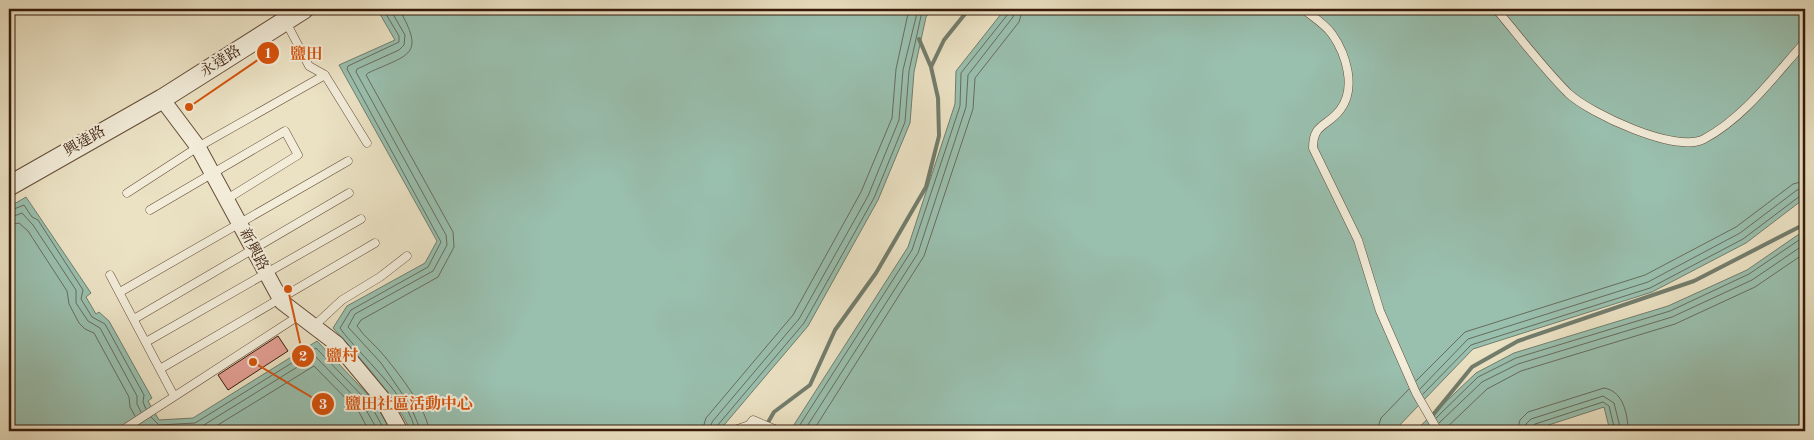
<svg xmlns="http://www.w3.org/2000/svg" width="1814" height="440" font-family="'Old Standard TT','Noto Serif TC',serif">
	<rect width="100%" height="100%" fill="#ebe2c4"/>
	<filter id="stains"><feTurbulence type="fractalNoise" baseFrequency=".004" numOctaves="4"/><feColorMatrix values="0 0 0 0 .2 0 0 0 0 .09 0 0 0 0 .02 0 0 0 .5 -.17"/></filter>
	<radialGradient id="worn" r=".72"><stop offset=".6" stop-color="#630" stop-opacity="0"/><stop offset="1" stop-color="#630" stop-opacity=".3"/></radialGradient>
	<path fill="#99bfae" stroke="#727d6c" d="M 377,9 L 932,9 L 926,17 L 914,72 L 910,123 L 878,200 L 808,326 L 719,431 L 411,431 C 391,392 363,361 333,328 L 347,306 L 425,263 L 437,241 L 339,65 L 395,40 Z
		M 1005,9 L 1805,9 L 1805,198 L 1746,243 L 1652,292 L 1473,349 L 1394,431 L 790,431 L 908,247 L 955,104 L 956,71 Z
		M 26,197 L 91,293 L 86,297 L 96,314 L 99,312 L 109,321 L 152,398 L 148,401 L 159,420 L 193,418 L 317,341 L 374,401 L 391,431 L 9,431 L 9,207 Z
		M 1805,230 L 1805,431 L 1610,431 L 1604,407 L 1530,431 L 1415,431 L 1476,373 L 1514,353 L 1668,306 L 1747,270 Z"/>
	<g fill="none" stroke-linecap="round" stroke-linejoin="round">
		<path stroke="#686c5c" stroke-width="1" d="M 383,9 L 399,36 L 399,42 L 348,66 L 347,69 L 441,242 L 428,267 L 351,310 L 340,328 C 358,354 411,398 415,431
			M 390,9 L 405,35 L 404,45 L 399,50 L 357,69 L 356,72 L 446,235 L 447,245 L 433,271 L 355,314 L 348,327 L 381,363 L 410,405 L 421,431
			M 399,9 C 426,56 409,54 368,73 L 366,75 L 453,232 L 454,247 L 438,277 L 361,320 L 357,326 C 365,338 377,346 386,358 C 399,374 428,411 429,431
			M 9,211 L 24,205 L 32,217 L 38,220 L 83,290 L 81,299 L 92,317 L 105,324 L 144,395 L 143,402 L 146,409
			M 9,218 L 22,213 L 33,225 L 76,290 L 76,303 L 88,321 L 100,328 L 137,396 L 137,404 L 141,412
			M 9,225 L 19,223 L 28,231 L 67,291 L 69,304 L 79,323 L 85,329 L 94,333 L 129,397 L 130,407 L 135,416
			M 1416,381 L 1465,332 L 1645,275 L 1736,227 L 1793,184 L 1805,181
			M 1420,389 L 1468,339 L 1648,282 L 1740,233 L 1797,190 L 1805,188
			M 1423,394 L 1471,345 L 1650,288 L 1743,239 L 1800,196 L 1805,195
			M 151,417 L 159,425 L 195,423 L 316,348 L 370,404 L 385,431
			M 1436,418 L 1478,377 L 1516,358 L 1670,311 L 1749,274 L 1805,236
			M 1439,423 L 1482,382 L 1518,364 L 1672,317 L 1752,280 L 1805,244
			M 166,431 L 199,428 L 315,356 L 365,408 L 378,431
			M 208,431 L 314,366 L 359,412 L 369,431
			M 702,431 L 706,418 L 793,315 L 861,192 L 892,118 L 896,69 L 909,9
			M 710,431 L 712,422 L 799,319 L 868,196 L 899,120 L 903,70 L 918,9
			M 716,431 L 717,426 L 804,323 L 874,198 L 905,122 L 909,71 L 921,16 L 926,9
			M 796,431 L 912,250 L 960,106 L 961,73 L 1008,14 L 1009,9
			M 804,431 L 918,253 L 966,107 L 968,75 L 1013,17 L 1015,9
			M 813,431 L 924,256 L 973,109 L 975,78 L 1019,22 L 1023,9
			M 1377,431 L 1381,418 L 1409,389
			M 1443,431 L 1487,389 L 1521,371 L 1675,324 L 1755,287 L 1805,253
			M 1517,431 L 1520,420 L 1528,412 L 1604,388 C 1623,391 1628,414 1628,431
			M 1525,431 L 1526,424 L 1531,419 L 1603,396 L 1614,403 L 1621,431
			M 1531,431 L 1535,424 L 1603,402 L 1609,406 L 1615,431"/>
		<path stroke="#727d6c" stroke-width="4" d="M 919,39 L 931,67
			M 1432,416 L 1472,367 L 1518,341 L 1694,281 L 1805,224
			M 763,431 L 774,412 L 810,385 L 835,330 L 876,273 L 926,187 L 939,136 L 938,98 L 931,67 L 944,40 L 969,9"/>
	</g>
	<path fill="#e49f95" stroke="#371a09" d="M 278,336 L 288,351 L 228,390 L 218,375 Z"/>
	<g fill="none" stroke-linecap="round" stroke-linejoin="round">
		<g stroke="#644c38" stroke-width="9">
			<path id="service" d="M 1303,9 C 1312,16 1325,24 1332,34 C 1346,54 1357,88 1340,110 C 1327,127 1313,123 1313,148 L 1358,240 L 1380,311 L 1416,393 L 1438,431
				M 1496,9 C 1519,36 1542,67 1568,93 C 1589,113 1676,154 1704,139 C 1745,117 1774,76 1805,42
				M 286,22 L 309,66 L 325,75 L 367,143
				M 127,193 L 198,147 L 325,75
				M 150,210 L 285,131 L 298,155 L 227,199
				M 110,275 L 174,396
				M 120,292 L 348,161
				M 134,319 L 349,193
				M 313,327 L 342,300 L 380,277 L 407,256
				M 146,342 L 361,219
				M 160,369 L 375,243
				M 121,431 L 300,315
				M 732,431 L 749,425 L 753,420 L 779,431"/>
		</g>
		<g stroke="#644c38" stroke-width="17">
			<path id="minor" d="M 162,99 L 198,147 L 282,302 L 337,344 L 382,398 L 400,431"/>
		</g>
		<g stroke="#644c38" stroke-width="21">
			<path id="tertiary" d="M 9,186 L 162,99 L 304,9"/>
		</g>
		<use href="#service" stroke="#f2ecd9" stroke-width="8"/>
		<use href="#minor" stroke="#f2ecd9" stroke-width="15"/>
		<use href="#tertiary" stroke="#f2ecd9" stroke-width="19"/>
	</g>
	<g text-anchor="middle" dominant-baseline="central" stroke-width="4" stroke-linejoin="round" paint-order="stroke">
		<g font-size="15" fill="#371a09" stroke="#f2ecd9">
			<text transform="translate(221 62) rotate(-32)">永達路</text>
			<text transform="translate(85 142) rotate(-30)">興達路</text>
			<text transform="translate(253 250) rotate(63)">新興路</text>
		</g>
	</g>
	<path fill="none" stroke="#d6530c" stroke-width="2" d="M189 107L268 53M288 289L303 356M253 362L323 404"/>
	<g fill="#d6530c" stroke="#f2ecd9" stroke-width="2">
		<circle cx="189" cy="107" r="5"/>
		<circle cx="288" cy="289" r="5"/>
		<circle cx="253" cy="362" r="5"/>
		<circle cx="268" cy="53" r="12"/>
		<circle cx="303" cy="356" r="12"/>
		<circle cx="323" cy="404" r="12"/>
	</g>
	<g font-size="15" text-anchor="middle" font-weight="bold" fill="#fff">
		<text x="268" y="58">1</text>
		<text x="303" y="361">2</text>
		<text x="323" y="409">3</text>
	</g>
	<g font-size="16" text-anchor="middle" font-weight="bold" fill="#d6530c" stroke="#f2ecd9" stroke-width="4" stroke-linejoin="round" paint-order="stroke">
		<text x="306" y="59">鹽田</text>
		<text x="342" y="361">鹽村</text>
		<text x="409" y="409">鹽田社區活動中心</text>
	</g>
	<rect width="1814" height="440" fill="none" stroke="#ebe2c4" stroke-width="30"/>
	<rect x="10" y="10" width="1794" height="420" fill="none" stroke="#371a09" stroke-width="2.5"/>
	<rect x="15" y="15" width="1784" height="410" fill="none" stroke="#371a09"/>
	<rect width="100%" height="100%" filter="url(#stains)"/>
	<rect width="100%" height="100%" fill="url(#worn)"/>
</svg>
